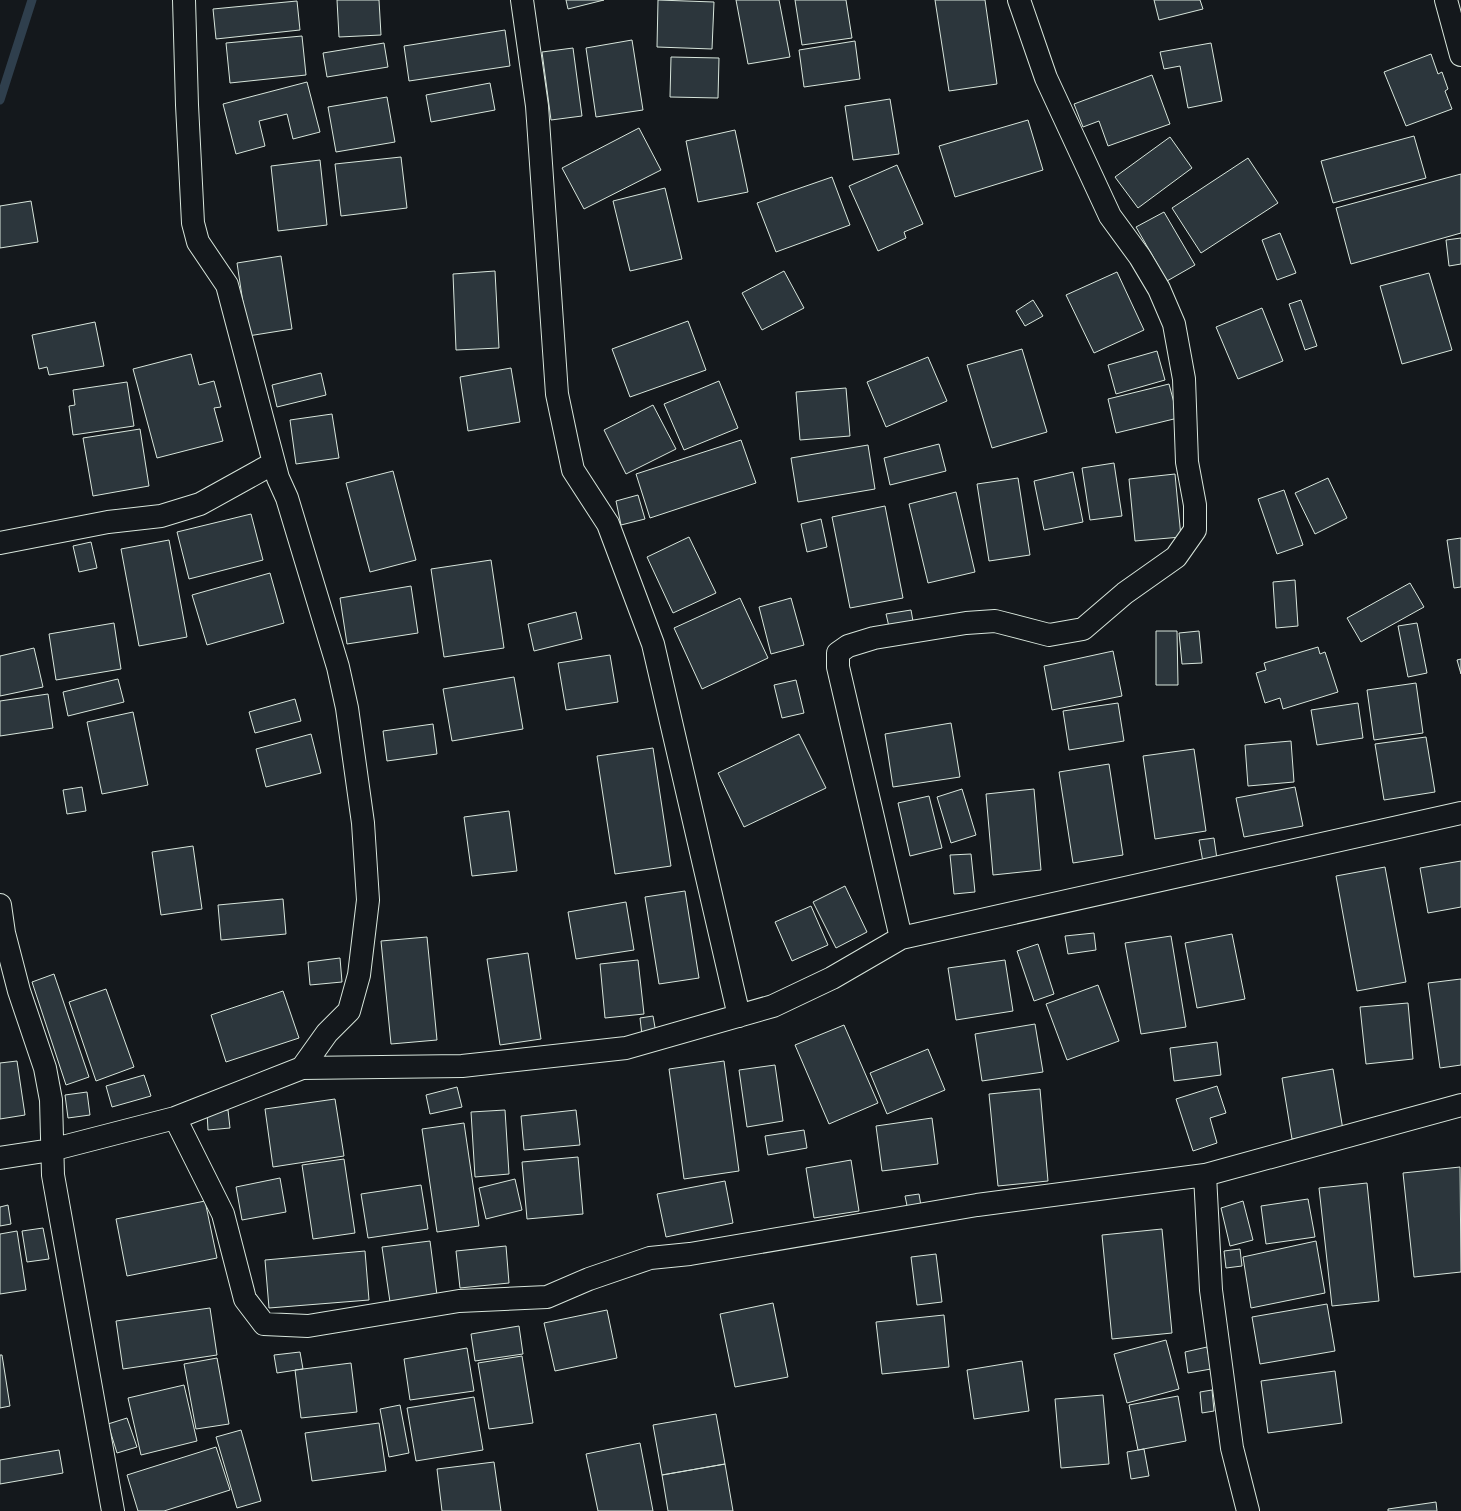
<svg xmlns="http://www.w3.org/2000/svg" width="1461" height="1511" font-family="'Times New Roman',serif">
	<rect width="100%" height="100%" fill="#14181c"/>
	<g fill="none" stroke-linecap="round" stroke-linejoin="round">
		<path stroke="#2f3f4d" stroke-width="9" d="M 0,100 L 32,0"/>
	</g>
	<path fill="#2c363c" stroke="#d8e6dc" d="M 337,0 L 379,0 L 381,35 L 339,37 Z
		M 566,0 L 604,0 L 568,9 Z
		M 658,0 L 714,2 L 712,49 L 657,47 Z
		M 736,0 L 779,0 L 790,57 L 748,64 Z
		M 795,0 L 846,0 L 852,38 L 802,45 Z
		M 935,0 L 985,0 L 997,84 L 949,91 Z
		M 1154,0 L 1200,0 L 1203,9 L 1159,20 Z
		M 297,1 L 300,30 L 216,39 L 213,9 Z
		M 505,30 L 510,66 L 409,81 L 404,46 Z
		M 302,36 L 306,75 L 230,83 L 226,43 Z
		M 632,40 L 643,110 L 596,117 L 586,48 Z
		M 855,41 L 860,79 L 804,87 L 799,50 Z
		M 384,43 L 388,67 L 327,77 L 323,53 Z
		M 1211,43 L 1222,101 L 1188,108 L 1180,66 L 1164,69 L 1160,52 Z
		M 573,48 L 582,116 L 551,120 L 542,52 Z
		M 1431,54 L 1438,74 L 1442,72 L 1448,89 L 1445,91 L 1452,109 L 1406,126 L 1384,72 Z
		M 671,57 L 719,58 L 718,98 L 670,97 Z
		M 1152,75 L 1170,124 L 1108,146 L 1099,121 L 1083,127 L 1074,104 Z
		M 307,82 L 320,132 L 293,139 L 287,114 L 259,121 L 265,146 L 236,154 L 223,104 Z
		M 490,83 L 495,110 L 431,122 L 426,95 Z
		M 387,97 L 395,142 L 336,152 L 328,107 Z
		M 890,99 L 899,154 L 853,160 L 845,106 Z
		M 1028,120 L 1043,170 L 955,197 L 939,146 Z
		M 639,128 L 661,170 L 584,209 L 562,168 Z
		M 735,130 L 748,192 L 698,202 L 686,141 Z
		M 1414,136 L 1426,178 L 1333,203 L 1321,161 Z
		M 1170,137 L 1192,168 L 1138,208 L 1115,177 Z
		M 401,157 L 407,208 L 341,216 L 335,164 Z
		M 1248,158 L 1278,203 L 1201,253 L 1172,208 Z
		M 320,160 L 327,225 L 278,231 L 271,166 Z
		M 897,165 L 923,224 L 904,232 L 906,238 L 878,251 L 849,186 Z
		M 1461,174 L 1461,233 L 1351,264 L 1336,208 Z
		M 832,177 L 850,225 L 776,252 L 757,203 Z
		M 665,188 L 682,259 L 630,271 L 613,201 Z
		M 31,201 L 38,242 L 0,248 L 0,206 Z
		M 1164,212 L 1195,265 L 1167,281 L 1136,227 Z
		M 1280,233 L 1296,273 L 1277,280 L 1262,240 Z
		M 1461,238 L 1461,264 L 1449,266 L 1446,240 Z
		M 281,256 L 292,329 L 248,336 L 237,263 Z
		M 495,271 L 499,348 L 456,350 L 453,274 Z
		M 784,271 L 804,308 L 762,330 L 742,293 Z
		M 1117,272 L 1144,330 L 1094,353 L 1066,295 Z
		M 1429,273 L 1452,350 L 1402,364 L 1380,286 Z
		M 1033,300 L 1043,316 L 1025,326 L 1016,311 Z
		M 1301,300 L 1317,346 L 1305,350 L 1289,304 Z
		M 1262,308 L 1283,361 L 1238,379 L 1216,327 Z
		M 688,321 L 706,370 L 630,397 L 612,349 Z
		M 95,322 L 104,366 L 49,375 L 47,367 L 39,369 L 32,335 Z
		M 1022,349 L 1047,432 L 992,448 L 967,365 Z
		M 1157,351 L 1165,380 L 1116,394 L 1108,365 Z
		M 191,354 L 199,385 L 214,381 L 221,407 L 214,408 L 223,441 L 157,458 L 133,369 Z
		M 928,357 L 947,401 L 886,427 L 867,382 Z
		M 511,368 L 520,422 L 468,431 L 460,377 Z
		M 321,373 L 326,395 L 277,407 L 272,385 Z
		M 719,381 L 738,428 L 684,450 L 664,404 Z
		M 127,382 L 134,426 L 73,435 L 69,406 L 75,405 L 73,390 Z
		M 1169,384 L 1178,418 L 1116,433 L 1108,399 Z
		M 846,388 L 850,436 L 800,440 L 796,392 Z
		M 653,405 L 676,449 L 626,474 L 604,430 Z
		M 332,414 L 339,458 L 296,464 L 290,420 Z
		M 140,429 L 149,486 L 93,496 L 83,438 Z
		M 741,440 L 756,483 L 650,518 L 636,474 Z
		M 939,444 L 946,471 L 890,485 L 884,458 Z
		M 868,445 L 875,489 L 798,502 L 791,458 Z
		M 1114,463 L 1122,516 L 1090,520 L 1082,468 Z
		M 393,471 L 416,560 L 370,572 L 346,483 Z
		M 1073,472 L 1083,522 L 1044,530 L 1034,481 Z
		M 1175,474 L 1181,537 L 1135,541 L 1129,479 Z
		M 1018,478 L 1030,555 L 989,561 L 977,484 Z
		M 1328,478 L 1347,518 L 1315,534 L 1295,493 Z
		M 1284,490 L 1303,545 L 1277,554 L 1258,499 Z
		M 956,492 L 975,572 L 928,583 L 909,504 Z
		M 638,495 L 645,519 L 621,525 L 616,501 Z
		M 885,506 L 903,598 L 850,608 L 832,517 Z
		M 251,514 L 263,560 L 189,579 L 177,532 Z
		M 821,519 L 827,547 L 807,552 L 801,524 Z
		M 689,537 L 716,593 L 673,613 L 647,557 Z
		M 1461,538 L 1461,587 L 1454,588 L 1447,540 Z
		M 169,540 L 187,637 L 139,646 L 121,549 Z
		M 91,542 L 97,568 L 79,572 L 73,546 Z
		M 491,560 L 504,648 L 444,657 L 431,569 Z
		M 270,573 L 284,623 L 207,645 L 192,595 Z
		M 1295,580 L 1298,626 L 1276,628 L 1273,582 Z
		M 1410,583 L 1424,607 L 1361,642 L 1347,618 Z
		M 411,586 L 418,633 L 347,644 L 340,598 Z
		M 740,598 L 768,658 L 702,689 L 674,628 Z
		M 791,598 L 804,645 L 771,654 L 759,607 Z
		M 911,610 L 914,627 L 890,631 L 886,614 Z
		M 576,612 L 582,639 L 534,651 L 528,624 Z
		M 114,623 L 121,669 L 56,680 L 49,634 Z
		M 1417,623 L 1427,673 L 1408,677 L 1398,626 Z
		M 1156,631 L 1177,631 L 1178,685 L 1156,685 Z
		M 1199,631 L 1202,663 L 1182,664 L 1179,633 Z
		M 1318,647 L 1320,654 L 1325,652 L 1338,692 L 1283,709 L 1280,698 L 1265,703 L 1256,673 L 1266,670 L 1264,663 Z
		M 34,648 L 43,687 L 0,696 L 0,656 Z
		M 1113,651 L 1122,696 L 1052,710 L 1044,666 Z
		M 610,655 L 618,702 L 566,710 L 558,663 Z
		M 1461,659 L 1461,674 L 1457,660 Z
		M 514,677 L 523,729 L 452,741 L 443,689 Z
		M 118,679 L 124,702 L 68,716 L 63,692 Z
		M 796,680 L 804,713 L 782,718 L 774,685 Z
		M 1416,683 L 1423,733 L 1374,740 L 1367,690 Z
		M 48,694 L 53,728 L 0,736 L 0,701 Z
		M 295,699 L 301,721 L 255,733 L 249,712 Z
		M 1118,703 L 1124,741 L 1069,750 L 1063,711 Z
		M 1358,703 L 1363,738 L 1317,745 L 1311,710 Z
		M 133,712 L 148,785 L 102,794 L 87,722 Z
		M 951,723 L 960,777 L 893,787 L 885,734 Z
		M 433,724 L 437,754 L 387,761 L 383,731 Z
		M 311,734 L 321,773 L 266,787 L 256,749 Z
		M 799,734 L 826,788 L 744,827 L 718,773 Z
		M 1426,737 L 1435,792 L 1384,800 L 1375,744 Z
		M 1291,741 L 1294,782 L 1248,786 L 1245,745 Z
		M 653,748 L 671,866 L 615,874 L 597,756 Z
		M 1194,749 L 1206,831 L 1155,839 L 1143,756 Z
		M 1109,764 L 1123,855 L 1073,863 L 1059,772 Z
		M 82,787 L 86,811 L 67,814 L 63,790 Z
		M 1295,787 L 1303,826 L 1244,837 L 1236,798 Z
		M 962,789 L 976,835 L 951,843 L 937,797 Z
		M 1034,789 L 1041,870 L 993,875 L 986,794 Z
		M 929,796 L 942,848 L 910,856 L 898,803 Z
		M 509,811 L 517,871 L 472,876 L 464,817 Z
		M 1214,838 L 1217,859 L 1203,862 L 1199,840 Z
		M 193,846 L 202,909 L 161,915 L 152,852 Z
		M 971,854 L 975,892 L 954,894 L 950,855 Z
		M 1461,861 L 1461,907 L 1428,913 L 1420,868 Z
		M 1385,867 L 1406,982 L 1357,991 L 1336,876 Z
		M 845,886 L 867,932 L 836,948 L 813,902 Z
		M 685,891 L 699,978 L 659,984 L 645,897 Z
		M 283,899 L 286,934 L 221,940 L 218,905 Z
		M 626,902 L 634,950 L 576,959 L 568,912 Z
		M 811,906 L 828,945 L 792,961 L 775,922 Z
		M 1094,933 L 1096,950 L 1068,954 L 1065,936 Z
		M 1232,934 L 1245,999 L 1197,1008 L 1185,943 Z
		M 1171,936 L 1186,1027 L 1141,1034 L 1125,943 Z
		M 427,937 L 437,1040 L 391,1044 L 381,941 Z
		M 1038,944 L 1054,994 L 1034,1001 L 1017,951 Z
		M 528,953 L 541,1039 L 500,1045 L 487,959 Z
		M 340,958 L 342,982 L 310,985 L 308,962 Z
		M 638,960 L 644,1014 L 605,1018 L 600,964 Z
		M 1005,960 L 1013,1011 L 956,1020 L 948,968 Z
		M 54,974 L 89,1077 L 66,1085 L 32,982 Z
		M 1461,979 L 1461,1065 L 1440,1068 L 1428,983 Z
		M 1098,985 L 1119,1041 L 1067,1060 L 1046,1004 Z
		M 106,989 L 134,1067 L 96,1081 L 69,1002 Z
		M 283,991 L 299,1038 L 226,1062 L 211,1015 Z
		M 1408,1003 L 1413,1059 L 1366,1064 L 1360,1007 Z
		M 653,1016 L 656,1033 L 642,1035 L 640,1018 Z
		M 1035,1024 L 1043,1072 L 982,1081 L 975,1034 Z
		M 844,1025 L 878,1103 L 829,1124 L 795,1045 Z
		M 1217,1042 L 1221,1075 L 1174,1081 L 1170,1048 Z
		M 928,1049 L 945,1090 L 887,1114 L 870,1073 Z
		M 17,1061 L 25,1115 L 0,1119 L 0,1063 Z
		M 724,1061 L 739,1171 L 684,1179 L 669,1069 Z
		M 775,1065 L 783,1121 L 747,1127 L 739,1070 Z
		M 1333,1069 L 1343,1130 L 1292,1139 L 1282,1078 Z
		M 144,1075 L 151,1096 L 112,1107 L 106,1086 Z
		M 1217,1086 L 1226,1113 L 1210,1118 L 1217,1143 L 1193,1151 L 1176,1099 Z
		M 457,1087 L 462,1107 L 430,1114 L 426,1095 Z
		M 1040,1089 L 1048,1181 L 998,1186 L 989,1094 Z
		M 87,1092 L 90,1115 L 68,1118 L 65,1095 Z
		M 335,1099 L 344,1156 L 273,1167 L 265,1109 Z
		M 228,1110 L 230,1128 L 208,1130 L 207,1112 Z
		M 505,1110 L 509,1174 L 475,1177 L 471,1112 Z
		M 576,1110 L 580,1145 L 524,1150 L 521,1116 Z
		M 932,1118 L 938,1164 L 882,1171 L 876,1126 Z
		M 464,1123 L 479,1226 L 437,1232 L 422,1129 Z
		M 804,1130 L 807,1148 L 768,1155 L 765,1136 Z
		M 578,1157 L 583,1214 L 527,1219 L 522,1162 Z
		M 344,1159 L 355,1233 L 313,1239 L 302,1165 Z
		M 851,1160 L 859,1211 L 814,1218 L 806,1168 Z
		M 1460,1167 L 1461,1272 L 1414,1277 L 1403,1173 Z
		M 280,1178 L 286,1212 L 242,1220 L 236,1187 Z
		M 515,1179 L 522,1210 L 486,1219 L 479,1188 Z
		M 725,1181 L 733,1223 L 666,1237 L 657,1194 Z
		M 1367,1183 L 1379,1301 L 1332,1306 L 1319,1188 Z
		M 421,1185 L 428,1229 L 368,1238 L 361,1194 Z
		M 919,1194 L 922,1212 L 909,1215 L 905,1196 Z
		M 1308,1199 L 1315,1237 L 1266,1244 L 1261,1206 Z
		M 205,1201 L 217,1258 L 127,1276 L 116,1219 Z
		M 1243,1201 L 1253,1240 L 1230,1246 L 1221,1208 Z
		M 8,1205 L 11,1224 L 0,1226 L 0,1207 Z
		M 43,1228 L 49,1259 L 27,1262 L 22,1231 Z
		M 1162,1229 L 1172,1333 L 1112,1339 L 1102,1235 Z
		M 17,1231 L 26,1290 L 0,1294 L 0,1234 Z
		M 430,1241 L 437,1295 L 390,1302 L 382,1247 Z
		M 1316,1241 L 1325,1293 L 1251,1308 L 1243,1257 Z
		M 506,1246 L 509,1283 L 460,1288 L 456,1251 Z
		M 1240,1249 L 1242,1266 L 1226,1268 L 1224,1251 Z
		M 365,1251 L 369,1300 L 269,1308 L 265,1260 Z
		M 936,1254 L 942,1302 L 917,1305 L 911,1257 Z
		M 773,1303 L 788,1377 L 735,1387 L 720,1314 Z
		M 1327,1304 L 1335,1351 L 1260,1364 L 1252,1317 Z
		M 210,1308 L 217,1355 L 123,1369 L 116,1321 Z
		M 607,1310 L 617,1358 L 555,1371 L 544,1323 Z
		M 944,1315 L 949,1367 L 882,1374 L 876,1322 Z
		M 519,1326 L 523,1354 L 475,1361 L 471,1334 Z
		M 1166,1340 L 1179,1389 L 1127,1403 L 1114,1354 Z
		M 1207,1347 L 1211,1369 L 1188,1373 L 1185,1352 Z
		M 467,1348 L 474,1391 L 410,1400 L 404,1359 Z
		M 300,1352 L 303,1369 L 277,1373 L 274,1355 Z
		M 0,1355 L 2,1355 L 10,1406 L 0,1408 Z
		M 522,1356 L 533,1423 L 489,1429 L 478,1363 Z
		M 217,1358 L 229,1424 L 196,1429 L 184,1364 Z
		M 1022,1361 L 1029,1411 L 974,1419 L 967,1370 Z
		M 351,1363 L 357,1412 L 301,1418 L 295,1370 Z
		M 1335,1371 L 1342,1423 L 1268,1433 L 1261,1381 Z
		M 184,1385 L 197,1441 L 141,1455 L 128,1398 Z
		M 1212,1390 L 1214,1411 L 1202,1413 L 1200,1392 Z
		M 1103,1395 L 1109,1464 L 1061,1468 L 1055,1399 Z
		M 1178,1396 L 1186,1441 L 1138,1450 L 1129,1405 Z
		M 474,1397 L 483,1450 L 416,1461 L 407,1408 Z
		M 400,1405 L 409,1453 L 389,1457 L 380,1409 Z
		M 716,1414 L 725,1464 L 662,1475 L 653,1425 Z
		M 127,1418 L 137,1447 L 117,1453 L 108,1424 Z
		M 379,1423 L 386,1471 L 312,1481 L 305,1433 Z
		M 241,1430 L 261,1501 L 237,1508 L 216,1437 Z
		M 640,1443 L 653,1511 L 598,1511 L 586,1454 Z
		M 216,1447 L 230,1490 L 164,1511 L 138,1511 L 127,1475 Z
		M 1144,1449 L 1149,1476 L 1131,1479 L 1127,1452 Z
		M 59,1450 L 63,1473 L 0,1484 L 0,1460 Z
		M 494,1462 L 501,1511 L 442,1511 L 437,1469 Z
		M 725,1464 L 733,1511 L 668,1511 L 662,1475 Z
		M 1436,1502 L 1437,1511 L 1388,1511 L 1388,1509 Z"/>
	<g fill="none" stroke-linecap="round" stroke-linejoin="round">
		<g stroke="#d8e6dc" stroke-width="24">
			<path id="minor" d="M 184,0 L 187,105 L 193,223 L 198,242 L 227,285 L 278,478 L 287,498 L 338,667 L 347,708 L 363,823 L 368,900 L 359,975 L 349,1011 L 327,1033 L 302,1068
				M 522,0 L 537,106 L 557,394 L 573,470 L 608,524 L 653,644 L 739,1016
				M 1446,0 L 1461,55
				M 0,543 L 108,522 L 161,516 L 200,504 L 274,463
				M 0,905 L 4,933 L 19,991 L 45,1068 L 51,1100 L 53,1175 L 113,1511
				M 901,938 L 838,667 L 838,653 L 848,646 L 874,638 L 966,623 L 995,621 L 1049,635 L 1083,629 L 1125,593 L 1176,557 L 1195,530 L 1195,505 L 1187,462 L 1184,379 L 1174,324 L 1159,289 L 1140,257 L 1110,216 L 1046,78 L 1019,0
				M 175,1118 L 223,1214 L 245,1299 L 264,1324 L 308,1326 L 459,1301 L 547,1297 L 589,1279 L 650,1258 L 690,1254 L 977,1205 L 1205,1175 L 1461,1105
				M 0,1158 L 51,1150 L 175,1118 L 302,1068 L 462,1066 L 626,1048 L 773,1006 L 832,978 L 901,938 L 1461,813
				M 1205,1175 L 1211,1290 L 1232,1448 L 1248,1511"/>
		</g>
		<use href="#minor" stroke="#14181c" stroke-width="22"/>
	</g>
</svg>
